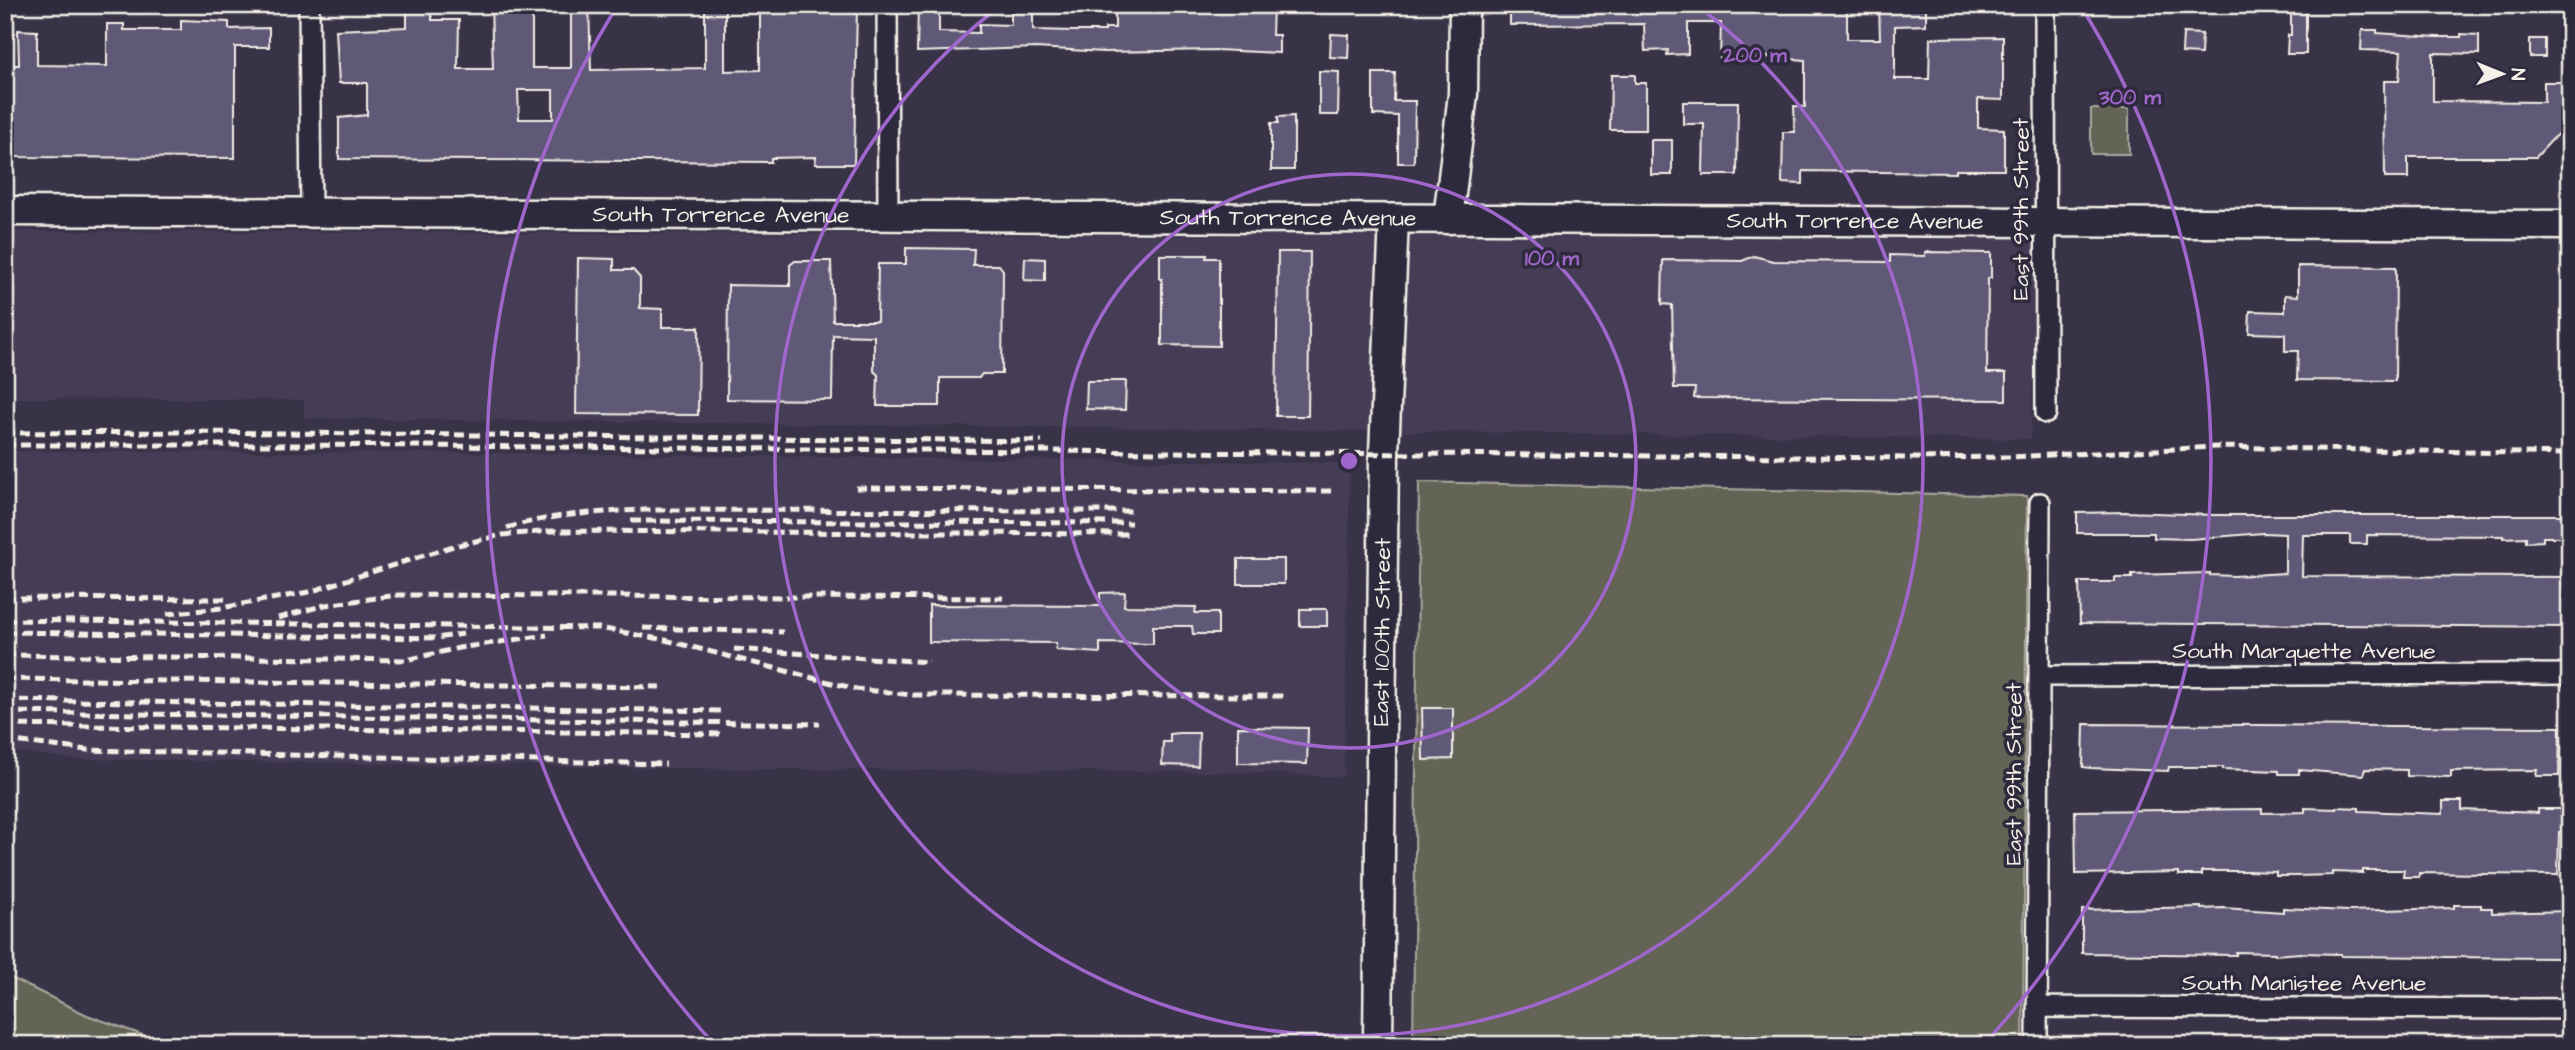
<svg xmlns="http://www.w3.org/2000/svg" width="2575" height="1050" font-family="'Architects Daughter',sans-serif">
	<rect width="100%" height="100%" fill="#393348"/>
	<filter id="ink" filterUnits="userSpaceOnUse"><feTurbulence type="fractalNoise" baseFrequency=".0143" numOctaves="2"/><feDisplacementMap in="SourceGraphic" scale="14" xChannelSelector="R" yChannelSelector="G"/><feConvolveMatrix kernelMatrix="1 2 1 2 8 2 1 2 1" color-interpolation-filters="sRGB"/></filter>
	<g filter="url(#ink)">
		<path fill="#443e56" d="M 5,231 L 2037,238 L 2031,439 L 304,418 L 304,400 L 5,398 Z
			M 5,451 L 502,453 L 1350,463 L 1344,777 L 1242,772 L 739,769 L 73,759 L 5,750 Z"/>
		<path fill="#636456" stroke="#acaa9f" stroke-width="2" d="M 2091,109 L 2129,109 L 2129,154 L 2091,154 Z
			M 1419,482 L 2027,496 L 2023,1045 L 1413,1045 Z
			M 5,975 L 87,1015 L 170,1045 L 5,1045 Z"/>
		<path fill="#5f5876" stroke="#f4f1e8" stroke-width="2" fill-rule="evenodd" d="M 407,5 L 432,5 L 432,20 L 459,20 L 458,69 L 493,69 L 491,5 L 532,5 L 532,68 L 571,68 L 571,5 L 589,5 L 591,70 L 705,68 L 705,5 L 725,5 L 725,71 L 760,70 L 760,5 L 857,5 L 854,164 L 815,164 L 816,157 L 771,158 L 771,162 L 339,159 L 339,118 L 367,115 L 367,83 L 339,83 L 336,30 L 407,27 ZM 518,90 L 553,90 L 553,119 L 519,119 Z
			M 918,5 L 939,5 L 939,32 L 979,33 L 979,24 L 1011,25 L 1011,5 L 1033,5 L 1033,29 L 1035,30 L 1073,31 L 1105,31 L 1105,28 L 1115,28 L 1115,5 L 1273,5 L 1272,35 L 1279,35 L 1279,53 L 1216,50 L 1104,52 L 1036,48 L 917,52 Z
			M 1510,5 L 1847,5 L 1847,39 L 1880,39 L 1879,5 L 1926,5 L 1926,25 L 1895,26 L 1895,79 L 1929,79 L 1930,38 L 2003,37 L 2003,100 L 1978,99 L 1978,128 L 2004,129 L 2004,170 L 1956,170 L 1956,173 L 1803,171 L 1803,184 L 1782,183 L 1783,132 L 1795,132 L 1794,106 L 1805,107 L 1805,60 L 1772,57 L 1720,59 L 1721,23 L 1688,23 L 1688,54 L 1667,55 L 1668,50 L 1645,51 L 1644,24 L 1510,25 Z
			M 2291,5 L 2306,5 L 2306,54 L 2287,54 L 2288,35 L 2291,35 Z
			M 181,20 L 229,22 L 229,29 L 269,28 L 269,47 L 235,47 L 235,158 L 15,157 L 15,154 L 5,155 L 7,65 L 19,65 L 18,30 L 37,31 L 37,65 L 107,66 L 107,24 L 124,24 L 124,30 L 181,30 Z
			M 2362,30 L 2377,30 L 2377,33 L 2437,37 L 2461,37 L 2461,34 L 2479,35 L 2479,54 L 2433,53 L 2433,101 L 2544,102 L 2544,82 L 2569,82 L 2569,127 L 2564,127 L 2536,157 L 2408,157 L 2408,178 L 2385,178 L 2384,81 L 2399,81 L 2401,51 L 2361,50 Z
			M 2183,33 L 2202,34 L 2201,54 L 2182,53 Z
			M 1331,34 L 1349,35 L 1348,58 L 1330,57 Z
			M 2530,39 L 2545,39 L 2545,57 L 2530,57 Z
			M 1319,71 L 1339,72 L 1338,115 L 1319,115 Z
			M 1373,73 L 1395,73 L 1394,101 L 1415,101 L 1414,163 L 1398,163 L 1398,116 L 1373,115 Z
			M 1611,75 L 1635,75 L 1635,83 L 1646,83 L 1646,130 L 1610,130 Z
			M 1683,102 L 1738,102 L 1737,175 L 1703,175 L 1704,124 L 1683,124 Z
			M 1294,116 L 1294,170 L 1271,170 L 1271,123 L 1278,123 L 1278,117 Z
			M 1651,140 L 1672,140 L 1672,175 L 1651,175 Z
			M 906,248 L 974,249 L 973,265 L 999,265 L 1003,270 L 1002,374 L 982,374 L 979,378 L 940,378 L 940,406 L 877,406 L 878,375 L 874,371 L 874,336 L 833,335 L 832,400 L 727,399 L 728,285 L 790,286 L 790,265 L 795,261 L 831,261 L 833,321 L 877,321 L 878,264 L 906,264 Z
			M 1278,252 L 1310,252 L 1308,416 L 1276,416 Z
			M 1925,252 L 1991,253 L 1991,278 L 1988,278 L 1987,373 L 2006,373 L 2006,400 L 1694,398 L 1695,388 L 1674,388 L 1672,305 L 1662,304 L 1663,260 L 1742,261 L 1754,256 L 1773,261 L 1890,262 L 1890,255 L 1925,256 Z
			M 1160,255 L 1207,255 L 1206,258 L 1219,258 L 1219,346 L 1162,345 L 1162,279 L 1160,279 Z
			M 578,258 L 614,259 L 614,270 L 633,270 L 640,278 L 640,308 L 662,309 L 662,327 L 699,327 L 698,415 L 576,414 Z
			M 1025,258 L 1045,259 L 1045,281 L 1024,280 Z
			M 2298,266 L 2396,267 L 2395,381 L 2297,380 L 2298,351 L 2285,351 L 2285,334 L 2249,333 L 2250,311 L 2285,312 L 2285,295 L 2298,296 Z
			M 1087,381 L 1126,381 L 1125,410 L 1086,409 Z
			M 2125,512 L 2214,515 L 2568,515 L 2567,537 L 2543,537 L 2543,541 L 2526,542 L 2526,537 L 2503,538 L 2503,536 L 2367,535 L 2367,544 L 2350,544 L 2350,535 L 2303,535 L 2302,576 L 2569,577 L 2569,627 L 2080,623 L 2079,582 L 2115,582 L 2115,578 L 2132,578 L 2132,575 L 2210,573 L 2210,575 L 2234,576 L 2285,573 L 2285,534 L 2263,533 L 2191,539 L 2154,538 L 2154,533 L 2077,533 L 2077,513 Z
			M 1238,559 L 1284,559 L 1284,584 L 1238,584 Z
			M 1125,592 L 1124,606 L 1196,607 L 1195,613 L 1218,613 L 1218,634 L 1193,634 L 1192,626 L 1153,626 L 1153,644 L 1100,643 L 1100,653 L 1056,650 L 1056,643 L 929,642 L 929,605 L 1100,606 L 1100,593 Z
			M 1300,609 L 1327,609 L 1327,626 L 1300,626 Z
			M 1422,708 L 1453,708 L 1453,759 L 1423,760 Z
			M 2084,724 L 2560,727 L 2559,776 L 2536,776 L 2537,770 L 2451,771 L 2451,777 L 2407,776 L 2407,770 L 2365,769 L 2363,775 L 2299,770 L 2299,774 L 2279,774 L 2279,771 L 2223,769 L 2223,767 L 2169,767 L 2168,771 L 2090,768 L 2083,767 Z
			M 1238,727 L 1308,728 L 1307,764 L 1238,763 Z
			M 1179,733 L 1199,733 L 1198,766 L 1162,765 L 1163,742 L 1170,742 L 1170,734 Z
			M 2443,801 L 2462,801 L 2462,810 L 2538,813 L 2538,809 L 2560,809 L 2560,813 L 2570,813 L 2570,833 L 2559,832 L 2558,875 L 2419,873 L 2419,877 L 2403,877 L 2404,870 L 2363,870 L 2363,873 L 2332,872 L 2332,875 L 2296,876 L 2276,876 L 2276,872 L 2247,871 L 2202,871 L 2202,875 L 2179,875 L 2179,872 L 2076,874 L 2075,811 L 2262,809 L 2262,813 L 2305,812 L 2305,808 L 2336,809 L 2336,807 L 2359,808 L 2359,811 L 2443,814 Z
			M 2454,905 L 2481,905 L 2481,908 L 2492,908 L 2492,913 L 2570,911 L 2570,954 L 2559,954 L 2559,958 L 2341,956 L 2341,954 L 2300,953 L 2275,955 L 2275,953 L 2236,952 L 2236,955 L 2082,953 L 2082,910 L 2201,907 L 2201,909 L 2223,908 L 2283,912 L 2283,908 L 2348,911 L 2454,908 Z"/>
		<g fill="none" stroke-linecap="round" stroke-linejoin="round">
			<g stroke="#f4f1e8" stroke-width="24">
				<path id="minor" d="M 309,5 L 311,213
					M 887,5 L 888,216
					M 2045,5 L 2046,413
					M 2039,676 L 2570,674
					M 2038,1007 L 2570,1009
					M 2037,1045 L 2040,503"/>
			</g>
			<g stroke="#f4f1e8" stroke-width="33">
				<g id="secondary">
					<path id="s1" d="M 5,211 L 2570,225"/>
					<path d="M 1448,219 L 1463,94 L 1464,5"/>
					<path id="s2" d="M 1378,1045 L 1384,453 L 1394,219"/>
				</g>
			</g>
			<use href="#minor" stroke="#2f2a3d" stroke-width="19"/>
			<use href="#secondary" stroke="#2f2a3d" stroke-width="28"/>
			<path stroke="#f4f1e8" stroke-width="5" stroke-dasharray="10 5" stroke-linecap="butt" d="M 5,433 L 190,432 L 1042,441
				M 5,445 L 300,445 L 1912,458 L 2010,457 L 2217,447 L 2570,454
				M 856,488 L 1334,491
				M 631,521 L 1131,523
				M 507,528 C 552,514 598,512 645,510 L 1131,511
				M 5,598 L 226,599
				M 167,614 L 221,608 L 309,592 L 450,547 L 502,535 L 552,531 L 1131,534
				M 278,618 L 325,605 L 398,595 L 1003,598
				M 5,620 L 599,628 L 665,640 L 856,689 L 913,695 L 1283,696
				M 643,628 L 783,632
				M 5,632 L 437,638 L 463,634
				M 734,649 L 929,662
				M 5,655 L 406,660 L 459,648 L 547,635
				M 5,679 L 665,687
				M 5,700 L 722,711
				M 5,712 L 820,724
				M 5,725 L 722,734
				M 5,740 L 87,750 L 666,764"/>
		</g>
	</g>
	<g fill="none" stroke="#9f67cb" stroke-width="3.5">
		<circle cx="1349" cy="461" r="287"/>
		<path d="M1698 6A574 574 0 1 1 1000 6"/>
		<path d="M713 1043A862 862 0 0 1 614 11M2084 11A862 862 0 0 1 1985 1043"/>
	</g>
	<g text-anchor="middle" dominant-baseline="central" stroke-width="7" stroke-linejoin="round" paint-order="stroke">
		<g font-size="23" fill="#f4f1e8" stroke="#2f2a3d">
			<text transform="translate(2021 209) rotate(-90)">East 99th Street</text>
			<text stroke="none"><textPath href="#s1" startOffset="716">South Torrence Avenue</textPath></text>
			<text stroke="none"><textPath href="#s1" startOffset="1283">South Torrence Avenue</textPath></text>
			<text stroke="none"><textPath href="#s1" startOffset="1850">South Torrence Avenue</textPath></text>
			<text stroke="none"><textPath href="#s2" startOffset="413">East 100th Street</textPath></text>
			<text x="2304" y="651">South Marquette Avenue</text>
			<text transform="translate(2014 774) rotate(-90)">East 99th Street</text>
			<text x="2304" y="983">South Manistee Avenue</text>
		</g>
	</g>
	<circle cx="1349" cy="461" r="10" fill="#9f67cb" stroke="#2f2a3d" stroke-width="3.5"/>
	<g font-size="21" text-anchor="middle" font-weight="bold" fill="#9f67cb" stroke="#2f2a3d" stroke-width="7" stroke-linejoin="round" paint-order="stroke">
		<text x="1755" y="62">200 m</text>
		<text x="2130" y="104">300 m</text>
		<text x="1552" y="265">100 m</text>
	</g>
	<rect width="2575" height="1050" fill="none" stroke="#2f2a3d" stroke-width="28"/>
	<rect x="14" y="14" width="2547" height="1022" fill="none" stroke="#f4f1e8" stroke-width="2.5" filter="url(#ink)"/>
	<g transform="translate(2502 74) rotate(91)" stroke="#2f2a3d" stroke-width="5" paint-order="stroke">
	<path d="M0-5L12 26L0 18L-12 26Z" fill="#f4f1e8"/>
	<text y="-10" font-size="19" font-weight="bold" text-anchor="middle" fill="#f4f1e8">N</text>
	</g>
</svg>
